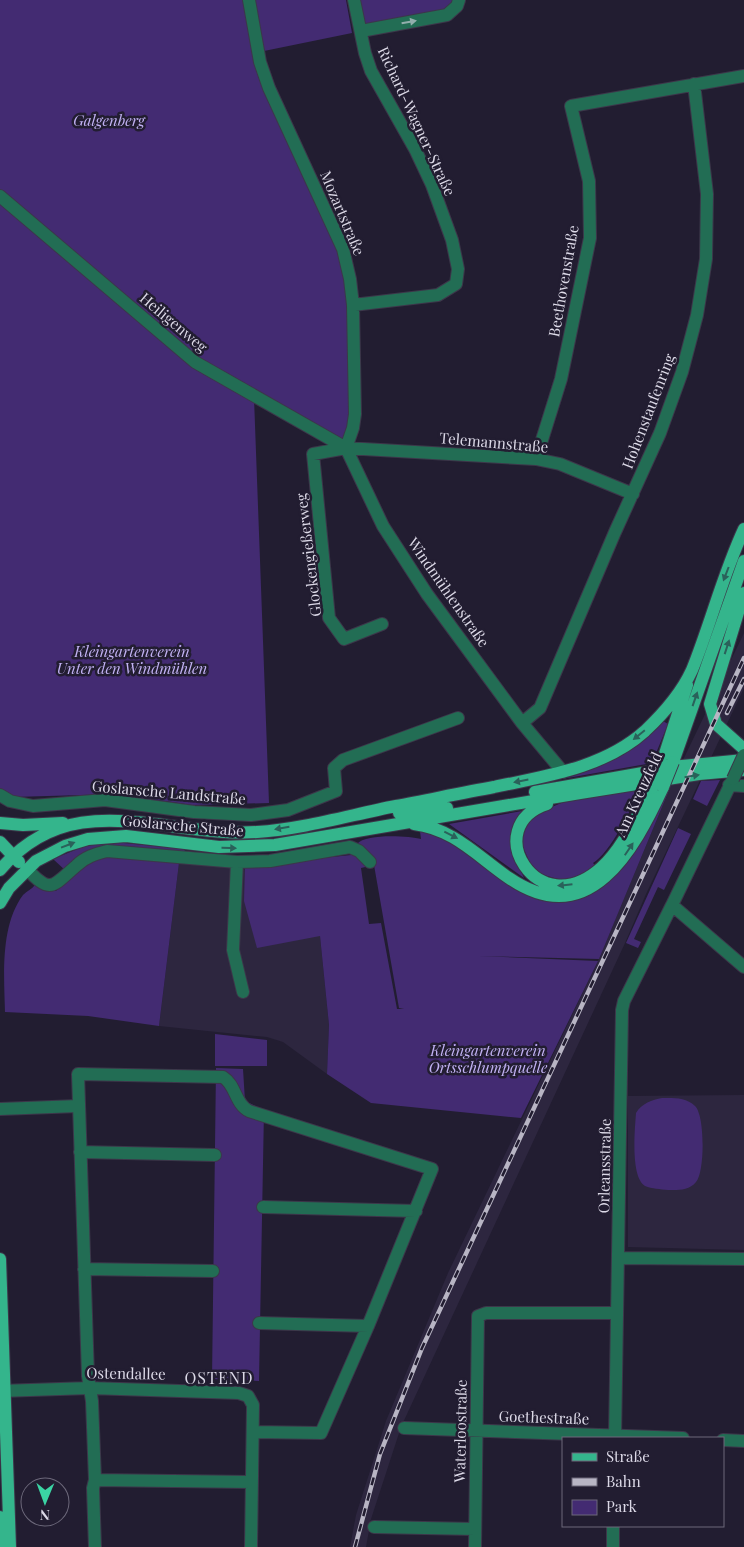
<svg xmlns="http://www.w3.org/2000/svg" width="744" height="1547" font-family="'Playfair Display',serif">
	<rect width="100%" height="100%" fill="#221d31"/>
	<path fill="#2d263f" d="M 744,633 L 744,688 L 646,894 L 625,943 L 401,1427 L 371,1519 L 366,1547 L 350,1547 L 356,1515 L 386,1421 L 448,1273 L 598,961 L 672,783 Z
		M 179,863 L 245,866 L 320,936 L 329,1025 L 327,1074 L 283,1042 L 267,1037 L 159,1026 Z
		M 744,1095 L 744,1250 L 628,1247 L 628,1096 Z"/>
	<path fill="#432b72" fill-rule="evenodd" d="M 0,0 L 249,0 L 260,62 L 343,249 L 355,414 L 346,448 L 254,398 L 269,803 L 192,805 L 118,794 L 13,797 L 0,789 Z
		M 255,0 L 346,0 L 352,33 L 264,51 Z
		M 357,0 L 455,0 L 444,12 L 366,25 L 361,21 Z
		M 663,721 L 668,724 L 652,763 L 562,779 C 602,769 634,749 663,721 Z
		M 720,780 L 707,806 L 693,799 L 701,781 Z
		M 672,783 L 599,959 L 478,956 L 598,961 L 521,1118 L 371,1103 L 327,1074 L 329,1025 L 320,936 L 257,948 L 244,901 L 245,866 L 351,855 C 353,852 355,846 357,844 C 366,833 409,836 421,839 L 420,831 L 443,837 L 565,901 C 623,896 649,827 672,783 ZM 374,865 L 399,1008 L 404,1009 L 397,1009 L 381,923 L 369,924 L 361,868 Z
		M 639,790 C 632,809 610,853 593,863 L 597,868 C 575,886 557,881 533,870 L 520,840 L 530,816 L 571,799 Z
		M 522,811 L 527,813 L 522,817 L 520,869 L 524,878 L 449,824 Z
		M 678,828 L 691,834 L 664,890 L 658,887 L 634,939 L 641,942 L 638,948 L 626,943 Z
		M 114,842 L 185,849 L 184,853 L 127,846 L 112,847 L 66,871 L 53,859 L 85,846 Z
		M 108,855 L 179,863 L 159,1026 L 88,1016 L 5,1012 C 4,975 0,926 23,895 C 27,891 32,889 35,885 L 44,891 L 56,891 C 72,875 86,861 108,855 Z
		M 215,1034 L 267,1040 L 267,1066 L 215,1066 Z
		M 216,1068 L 243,1069 L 245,1101 L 264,1110 L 259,1381 L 212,1379 Z
		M 662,1098 C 673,1098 686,1097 695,1106 C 705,1115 705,1172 696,1182 C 689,1191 677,1190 668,1190 C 660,1189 652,1189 645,1186 C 630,1177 635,1128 636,1113 C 642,1103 652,1100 662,1098 Z"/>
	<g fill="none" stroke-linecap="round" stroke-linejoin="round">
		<g stroke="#3c374a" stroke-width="14">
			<path id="minor" d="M 249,0 L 260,62 L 269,88 L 343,249 L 350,279 L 353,305 L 355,414 L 353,428 L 346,448
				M 361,31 L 447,15 L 457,6 L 459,0
				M 0,196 L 195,362 L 346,448 L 536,459 L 560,464 L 633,494
				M 353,305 L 438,295 L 456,284 L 458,269 L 452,240 L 432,185 L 415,149 L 371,71 L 365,53 L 354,0
				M 536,459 L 561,379 L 590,238 L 589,181 L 571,106 L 744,76
				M 382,624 L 344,639 L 329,618 L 313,454 L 346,448 L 383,526 L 427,594 L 522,723 L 563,772
				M 522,723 L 540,708 L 615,532 L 660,433 L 682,372 L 697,315 L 706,259 L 707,194 L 694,84
				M 733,779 L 672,905 L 744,967
				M 729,785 L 744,786
				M 0,795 L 10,801 L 33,806 L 105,800 L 194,812 L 251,815 L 288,810 L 336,791 L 334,768 L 343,760 L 458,718
				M 237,862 L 233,950 L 243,992
				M 27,869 C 51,895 53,886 76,866 C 85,857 95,854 107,851 L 237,862 L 270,861 L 350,847 L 359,851 L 370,862
				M 0,1109 L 78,1106
				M 80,1152 L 215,1155
				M 263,1207 L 416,1211
				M 619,1258 L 744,1259
				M 84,1269 L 213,1271
				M 259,1323 L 368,1326
				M 0,1391 L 90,1388 L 239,1393 L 248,1396 L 253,1405 L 251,1547
				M 404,1428 L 683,1438
				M 615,1438 L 622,1010 L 624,1001 L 672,905
				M 723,1440 L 744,1441
				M 95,1480 L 251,1482
				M 374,1527 L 475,1529
				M 95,1547 L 93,1488 L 95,1480 L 92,1401 L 88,1376 L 78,1074 L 223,1077 C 236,1085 235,1104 249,1111 L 432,1169 L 368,1326 L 321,1433 L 253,1432
				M 475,1547 L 478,1316 L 486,1313 L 617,1313
				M 613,1547 L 613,1526"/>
		</g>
		<g stroke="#3c374a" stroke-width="14">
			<path id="major" d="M 744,593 L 710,704 L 716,724 L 744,749
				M 673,762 L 744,561
				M 662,763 L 687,685
				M 535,792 L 682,766 L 744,760
				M 547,804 C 479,826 537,925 601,868 C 624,847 637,815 652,788
				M 399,813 L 447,808
				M 0,823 L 23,825 L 63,823
				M 414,824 C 454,829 477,856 509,878 C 589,933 634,850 663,787
				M 0,842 L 19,862
				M 0,870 C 72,784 165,838 257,832 C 303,829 350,815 396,806 C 428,800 461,793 494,787 C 546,776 604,768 645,731 C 663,714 682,692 692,670 C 711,623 723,574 744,529
				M 0,903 L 9,888 L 36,861 L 65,846 L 88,839 L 126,836 L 219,847 L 275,845 L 580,793 L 699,774 L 744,770
				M 0,1259 L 10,1547
				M 0,1517 L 1,1547"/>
		</g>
		<use href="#minor" stroke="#226d54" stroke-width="12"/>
		<use href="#major" stroke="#34b58c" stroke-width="12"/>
		<g stroke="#b8b5c4" stroke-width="4.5">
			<path id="rail" d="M 727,713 L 744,679
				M 355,1547 L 380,1454 L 422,1348 L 744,658"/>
		</g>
		<use href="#rail" stroke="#221d31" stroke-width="2.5" stroke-dasharray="8" stroke-linecap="butt"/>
		<g stroke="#3c374a" stroke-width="14" stroke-linecap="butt">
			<path id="minor-bridge" d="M 733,779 L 744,755"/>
		</g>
		<g stroke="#3c374a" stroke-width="14" stroke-linecap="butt">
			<path id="major-bridge" d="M 663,787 L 673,762
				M 652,788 L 662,763"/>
		</g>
		<use href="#minor-bridge" stroke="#226d54" stroke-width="12"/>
		<use href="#major-bridge" stroke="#34b58c" stroke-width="12"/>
	</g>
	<defs><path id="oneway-solid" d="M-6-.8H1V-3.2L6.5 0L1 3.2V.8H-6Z" transform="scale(1.25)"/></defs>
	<use fill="#92aeac" href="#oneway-solid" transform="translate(409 22) rotate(-10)"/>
	<g fill="#2a615a">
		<use href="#oneway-solid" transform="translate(726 574) rotate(111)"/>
		<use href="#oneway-solid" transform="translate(727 647) rotate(-72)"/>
		<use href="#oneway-solid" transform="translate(695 699) rotate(-71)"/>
		<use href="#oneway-solid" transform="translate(639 735) rotate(141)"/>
		<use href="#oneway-solid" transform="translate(692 776) rotate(-9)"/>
		<use href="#oneway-solid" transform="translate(521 781) rotate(169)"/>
		<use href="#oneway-solid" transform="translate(282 828) rotate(170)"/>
		<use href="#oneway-solid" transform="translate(451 835) rotate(27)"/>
		<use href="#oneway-solid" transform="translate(68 845) rotate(-21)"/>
		<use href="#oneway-solid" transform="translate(229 848) rotate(2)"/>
		<use href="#oneway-solid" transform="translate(629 849) rotate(-56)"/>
		<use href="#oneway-solid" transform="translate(565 885) rotate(174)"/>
	</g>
	<g text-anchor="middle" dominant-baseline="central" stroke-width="5" stroke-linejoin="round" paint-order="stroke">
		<g font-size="15" font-style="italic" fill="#c2b2f4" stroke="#221d31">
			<text x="109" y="120">Galgenberg</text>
			<text x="132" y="651">Kleingartenverein<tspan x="132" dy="17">Unter den Windmühlen</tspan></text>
			<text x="488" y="1050">Kleingartenverein<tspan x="488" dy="17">Ortsschlumpquelle</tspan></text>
		</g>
		<g font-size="15" fill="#dcd9e7" stroke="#221d31">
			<text transform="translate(417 121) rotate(65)">Richard-Wagner-Straße</text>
			<text transform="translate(343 213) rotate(67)">Mozartstraße</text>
			<text transform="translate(563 281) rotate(-80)">Beethovenstraße</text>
			<text transform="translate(174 322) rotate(40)">Heiligenweg</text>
			<text transform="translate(648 411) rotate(-69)">Hohenstaufenring</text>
			<text transform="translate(494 442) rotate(5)">Telemannstraße</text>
			<text transform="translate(308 555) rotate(-97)">Glockengießerweg</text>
			<text transform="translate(449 592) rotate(55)">Windmühlenstraße</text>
			<text transform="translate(169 792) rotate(5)">Goslarsche Landstraße</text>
			<text transform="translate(638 794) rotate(-65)">Am Kreuzfeld</text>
			<text transform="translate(183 825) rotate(5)">Goslarsche Straße</text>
			<text transform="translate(604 1166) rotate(-89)">Orleansstraße</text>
			<text transform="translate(126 1373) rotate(1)">Ostendallee</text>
			<text transform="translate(544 1417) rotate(2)">Goethestraße</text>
			<text transform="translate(460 1431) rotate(-89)">Waterloostraße</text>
		</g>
		<g font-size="16" letter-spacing="1" fill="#dcd9e7" stroke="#221d31">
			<text x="219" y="1377">OSTEND</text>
		</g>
	</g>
	<rect x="562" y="1437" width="162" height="90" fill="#221d31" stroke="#6c687a"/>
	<rect x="572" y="1453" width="25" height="8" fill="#34b58c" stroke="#6c687a"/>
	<text x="606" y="1462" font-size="15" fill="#dcd9e7">Straße</text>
	<rect x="572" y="1478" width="25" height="8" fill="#b8b5c4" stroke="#6c687a"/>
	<text x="606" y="1487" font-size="15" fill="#dcd9e7">Bahn</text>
	<rect x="572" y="1500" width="25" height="15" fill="#432b72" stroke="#6c687a"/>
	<text x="606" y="1512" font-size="15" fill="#dcd9e7">Park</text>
	<g transform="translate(45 1502) rotate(181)"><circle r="24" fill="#221d31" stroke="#6c687a"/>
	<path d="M0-4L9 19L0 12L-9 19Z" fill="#3bd4a4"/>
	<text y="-8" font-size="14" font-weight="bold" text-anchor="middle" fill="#dcd9e7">N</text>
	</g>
</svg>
